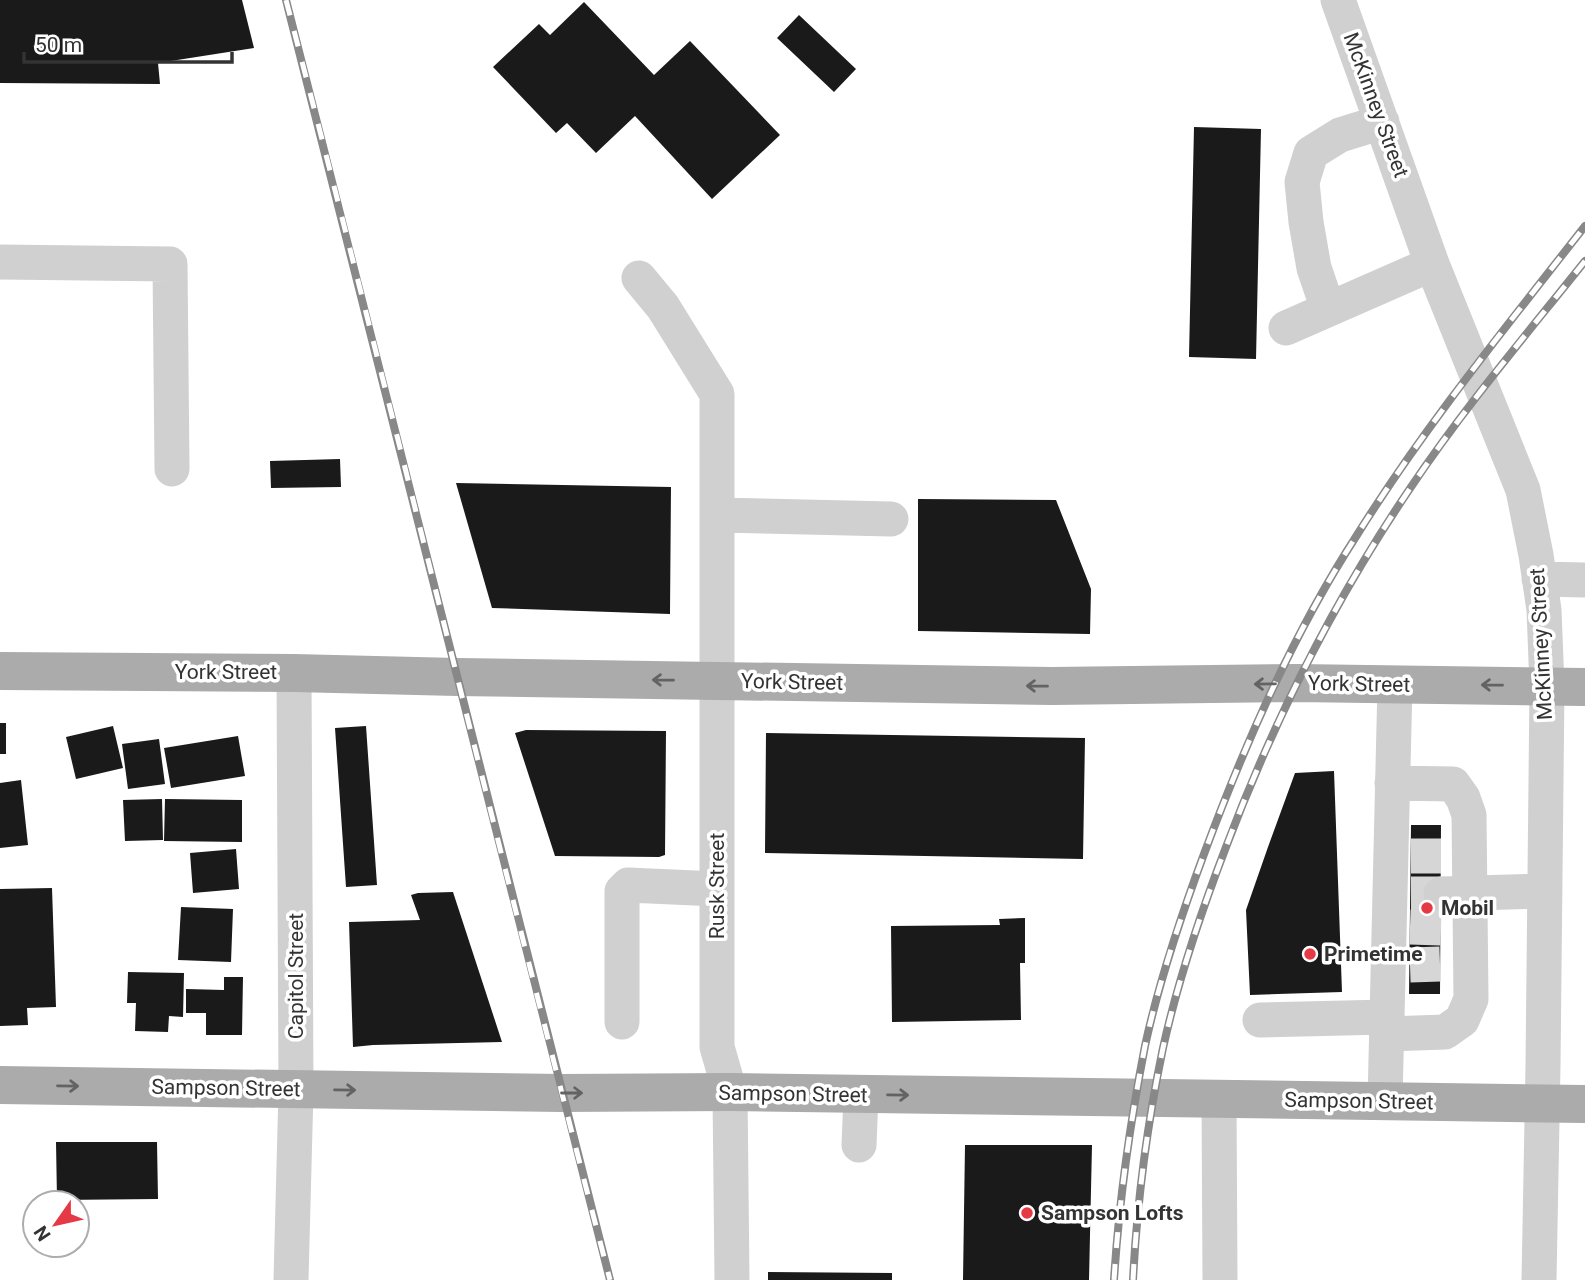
<svg xmlns="http://www.w3.org/2000/svg" width="1585" height="1280" font-family="Roboto,sans-serif">
	<rect width="100%" height="100%" fill="#fff"/>
	<path fill="#1a1a1a" d="M 0,0 L 242,0 L 254,48 L 158,63 L 160,84 L 0,83 Z
		M 584,2 L 654,75 L 690,41 L 780,135 L 712,199 L 635,116 L 596,153 L 567,123 L 556,133 L 493,67 L 539,24 L 550,35 Z
		M 799,15 L 856,69 L 834,92 L 777,38 Z
		M 1194,127 L 1261,129 L 1256,359 L 1189,357 Z
		M 340,459 L 341,487 L 271,488 L 270,461 Z
		M 456,483 L 671,487 L 670,614 L 492,608 Z
		M 918,499 L 1056,500 L 1091,589 L 1090,634 L 918,631 Z
		M 0,723 L 6,723 L 6,754 L 0,754 Z
		M 113,726 L 123,768 L 76,779 L 66,737 Z
		M 366,726 L 377,885 L 346,887 L 335,728 Z
		M 526,730 L 666,731 L 665,855 L 659,857 L 555,856 L 515,733 Z
		M 766,733 L 1085,738 L 1083,859 L 765,853 Z
		M 238,736 L 245,776 L 171,788 L 164,748 Z
		M 159,739 L 165,784 L 128,789 L 122,744 Z
		M 1334,771 L 1342,992 L 1250,995 L 1246,910 L 1268,847 L 1295,773 Z
		M 21,780 L 28,845 L 0,848 L 0,783 Z
		M 162,799 L 163,840 L 125,841 L 123,800 Z
		M 165,799 L 242,800 L 242,842 L 164,841 Z
		M 1411,825 L 1441,825 L 1440,994 L 1409,994 Z
		M 236,849 L 239,889 L 193,893 L 190,853 Z
		M 52,888 L 56,1007 L 27,1008 L 28,1025 L 0,1026 L 0,889 Z
		M 453,892 L 502,1042 L 373,1045 L 353,1047 L 349,922 L 420,920 L 411,895 L 418,893 Z
		M 181,907 L 233,909 L 231,962 L 178,960 Z
		M 1025,918 L 1025,963 L 1020,963 L 1021,1020 L 892,1022 L 891,926 L 1000,925 L 999,919 Z
		M 128,972 L 184,973 L 183,1017 L 169,1016 L 168,1032 L 135,1031 L 136,1003 L 127,1003 Z
		M 224,977 L 243,977 L 242,1035 L 206,1035 L 206,1013 L 186,1013 L 186,989 L 224,990 Z
		M 56,1142 L 157,1142 L 158,1199 L 57,1200 Z
		M 965,1145 L 1092,1145 L 1089,1280 L 963,1280 Z
		M 768,1272 L 892,1273 L 892,1280 L 768,1280 Z"/>
	<g fill="none" stroke-linecap="round" stroke-linejoin="round">
		<path stroke="#d6d6d6" stroke-width="35" stroke-dasharray="35 18" stroke-linecap="butt" d="M 1411,856 L 1441,856
			M 1411,894 L 1441,894
			M 1410,927 L 1441,928
			M 1410,965 L 1440,964"/>
		<path stroke="#d0d0d0" stroke-width="35" d="M 1338,0 L 1432,264 L 1523,490 L 1536,555 L 1544,610 L 1547,686 L 1543,1066 L 1539,1280
			M 0,262 L 170,264 L 172,469
			M 639,278 L 663,307 L 717,394 L 717,1047 L 730,1092 L 732,1280
			M 1328,309 L 1314,268 L 1306,222 L 1302,182 L 1311,153 L 1340,135 L 1382,122
			M 1286,328 L 1432,264
			M 717,515 L 891,519
			M 1539,579 L 1585,580
			M 1441,894 L 1545,891
			M 1260,1020 L 1387,1017
			M 622,1022 L 622,891 L 628,885 L 717,889
			M 1387,1034 L 1445,1032 L 1462,1020 L 1471,999 L 1469,815 L 1463,798 L 1453,784 L 1392,783
			M 1219,1099 L 1220,1280
			M 1385,1101 L 1395,684
			M 859,1145 L 861,1095
			M 291,1280 L 296,1090 L 294,673"/>
		<path stroke="#ababab" stroke-width="38" d="M 0,671 L 294,673 L 457,677 L 1052,686 L 1297,683 L 1585,687
			M 0,1085 L 561,1093 L 730,1092 L 1585,1104"/>
		<g stroke="#888" stroke-width="8">
			<path id="rail" d="M 286,0 C 397,426 499,854 610,1280
				M 1114,1280 C 1119,1201 1130,1123 1145,1046 C 1159,981 1181,916 1204,854 C 1245,744 1293,634 1357,535 C 1425,426 1506,327 1585,226
				M 1133,1280 C 1137,1202 1147,1125 1163,1048 C 1178,980 1201,912 1226,847 C 1274,720 1335,599 1411,487 C 1464,408 1526,335 1585,261"/>
		</g>
		<use href="#rail" stroke="#fff" stroke-width="5" stroke-dasharray="16" stroke-linecap="butt"/>
	</g>
	<defs><path id="oneway-shaft" d="M-6 0H5M1.5-3L5.5 0L1.5 3" fill="none" stroke-width="1.6" stroke-linecap="round" stroke-linejoin="round" transform="scale(1.75)"/></defs>
	<g stroke="#636363">
		<use href="#oneway-shaft" transform="translate(663 680) rotate(-179)"/>
		<use href="#oneway-shaft" transform="translate(1265 684) rotate(179)"/>
		<use href="#oneway-shaft" transform="translate(1492 685) rotate(-179)"/>
		<use href="#oneway-shaft" transform="translate(1037 686) rotate(-179)"/>
		<use href="#oneway-shaft" transform="translate(68 1086) rotate(1)"/>
		<use href="#oneway-shaft" transform="translate(345 1090) rotate(1)"/>
		<use href="#oneway-shaft" transform="translate(572 1093)"/>
		<use href="#oneway-shaft" transform="translate(898 1095) rotate(1)"/>
	</g>
	<g fill="#e63946" stroke="#fff" stroke-width="2.5">
		<circle cx="1427" cy="908" r="7"/>
		<circle cx="1310" cy="954" r="7"/>
		<circle cx="1027" cy="1213" r="7"/>
	</g>
	<g text-anchor="middle" dominant-baseline="central" stroke-width="7" stroke-linejoin="round" paint-order="stroke">
		<g font-size="21" fill="#333" stroke="#fff">
			<text transform="translate(1376 105) rotate(70)">McKinney Street</text>
			<text transform="translate(1541 644) rotate(-93)">McKinney Street</text>
			<text x="226" y="672">York Street</text>
			<text transform="translate(792 682) rotate(1)">York Street</text>
			<text transform="translate(1359 684) rotate(1)">York Street</text>
			<text transform="translate(717 886) rotate(-90)">Rusk Street</text>
			<text transform="translate(296 976) rotate(-90)">Capitol Street</text>
			<text transform="translate(226 1088) rotate(1)">Sampson Street</text>
			<text transform="translate(793 1094) rotate(1)">Sampson Street</text>
			<text transform="translate(1359 1101) rotate(1)">Sampson Street</text>
		</g>
		<g font-size="21" font-weight="bold" fill="#333" stroke="#fff" text-anchor="start">
			<text x="1441" y="908">Mobil</text>
			<text x="1324" y="954">Primetime</text>
			<text x="1041" y="1213">Sampson Lofts</text>
		</g>
	</g>
	<g transform="translate(56 1224) rotate(236)"><circle r="33" fill="#ffffff" stroke="#adadad" stroke-width="2"/>
	<path d="M0-5L12 26L0 18L-12 26Z" fill="#e63946"/>
	<text y="-10" font-size="19" font-weight="bold" text-anchor="middle" fill="#333333">N</text>
	</g>
	<path d="M24 52v10h208v-10" fill="none" stroke="#333333" stroke-width="3.5"/>
	<text x="35" y="52" font-size="21" fill="#333333" stroke="#ffffff" stroke-width="5" paint-order="stroke">50 m</text>
</svg>
